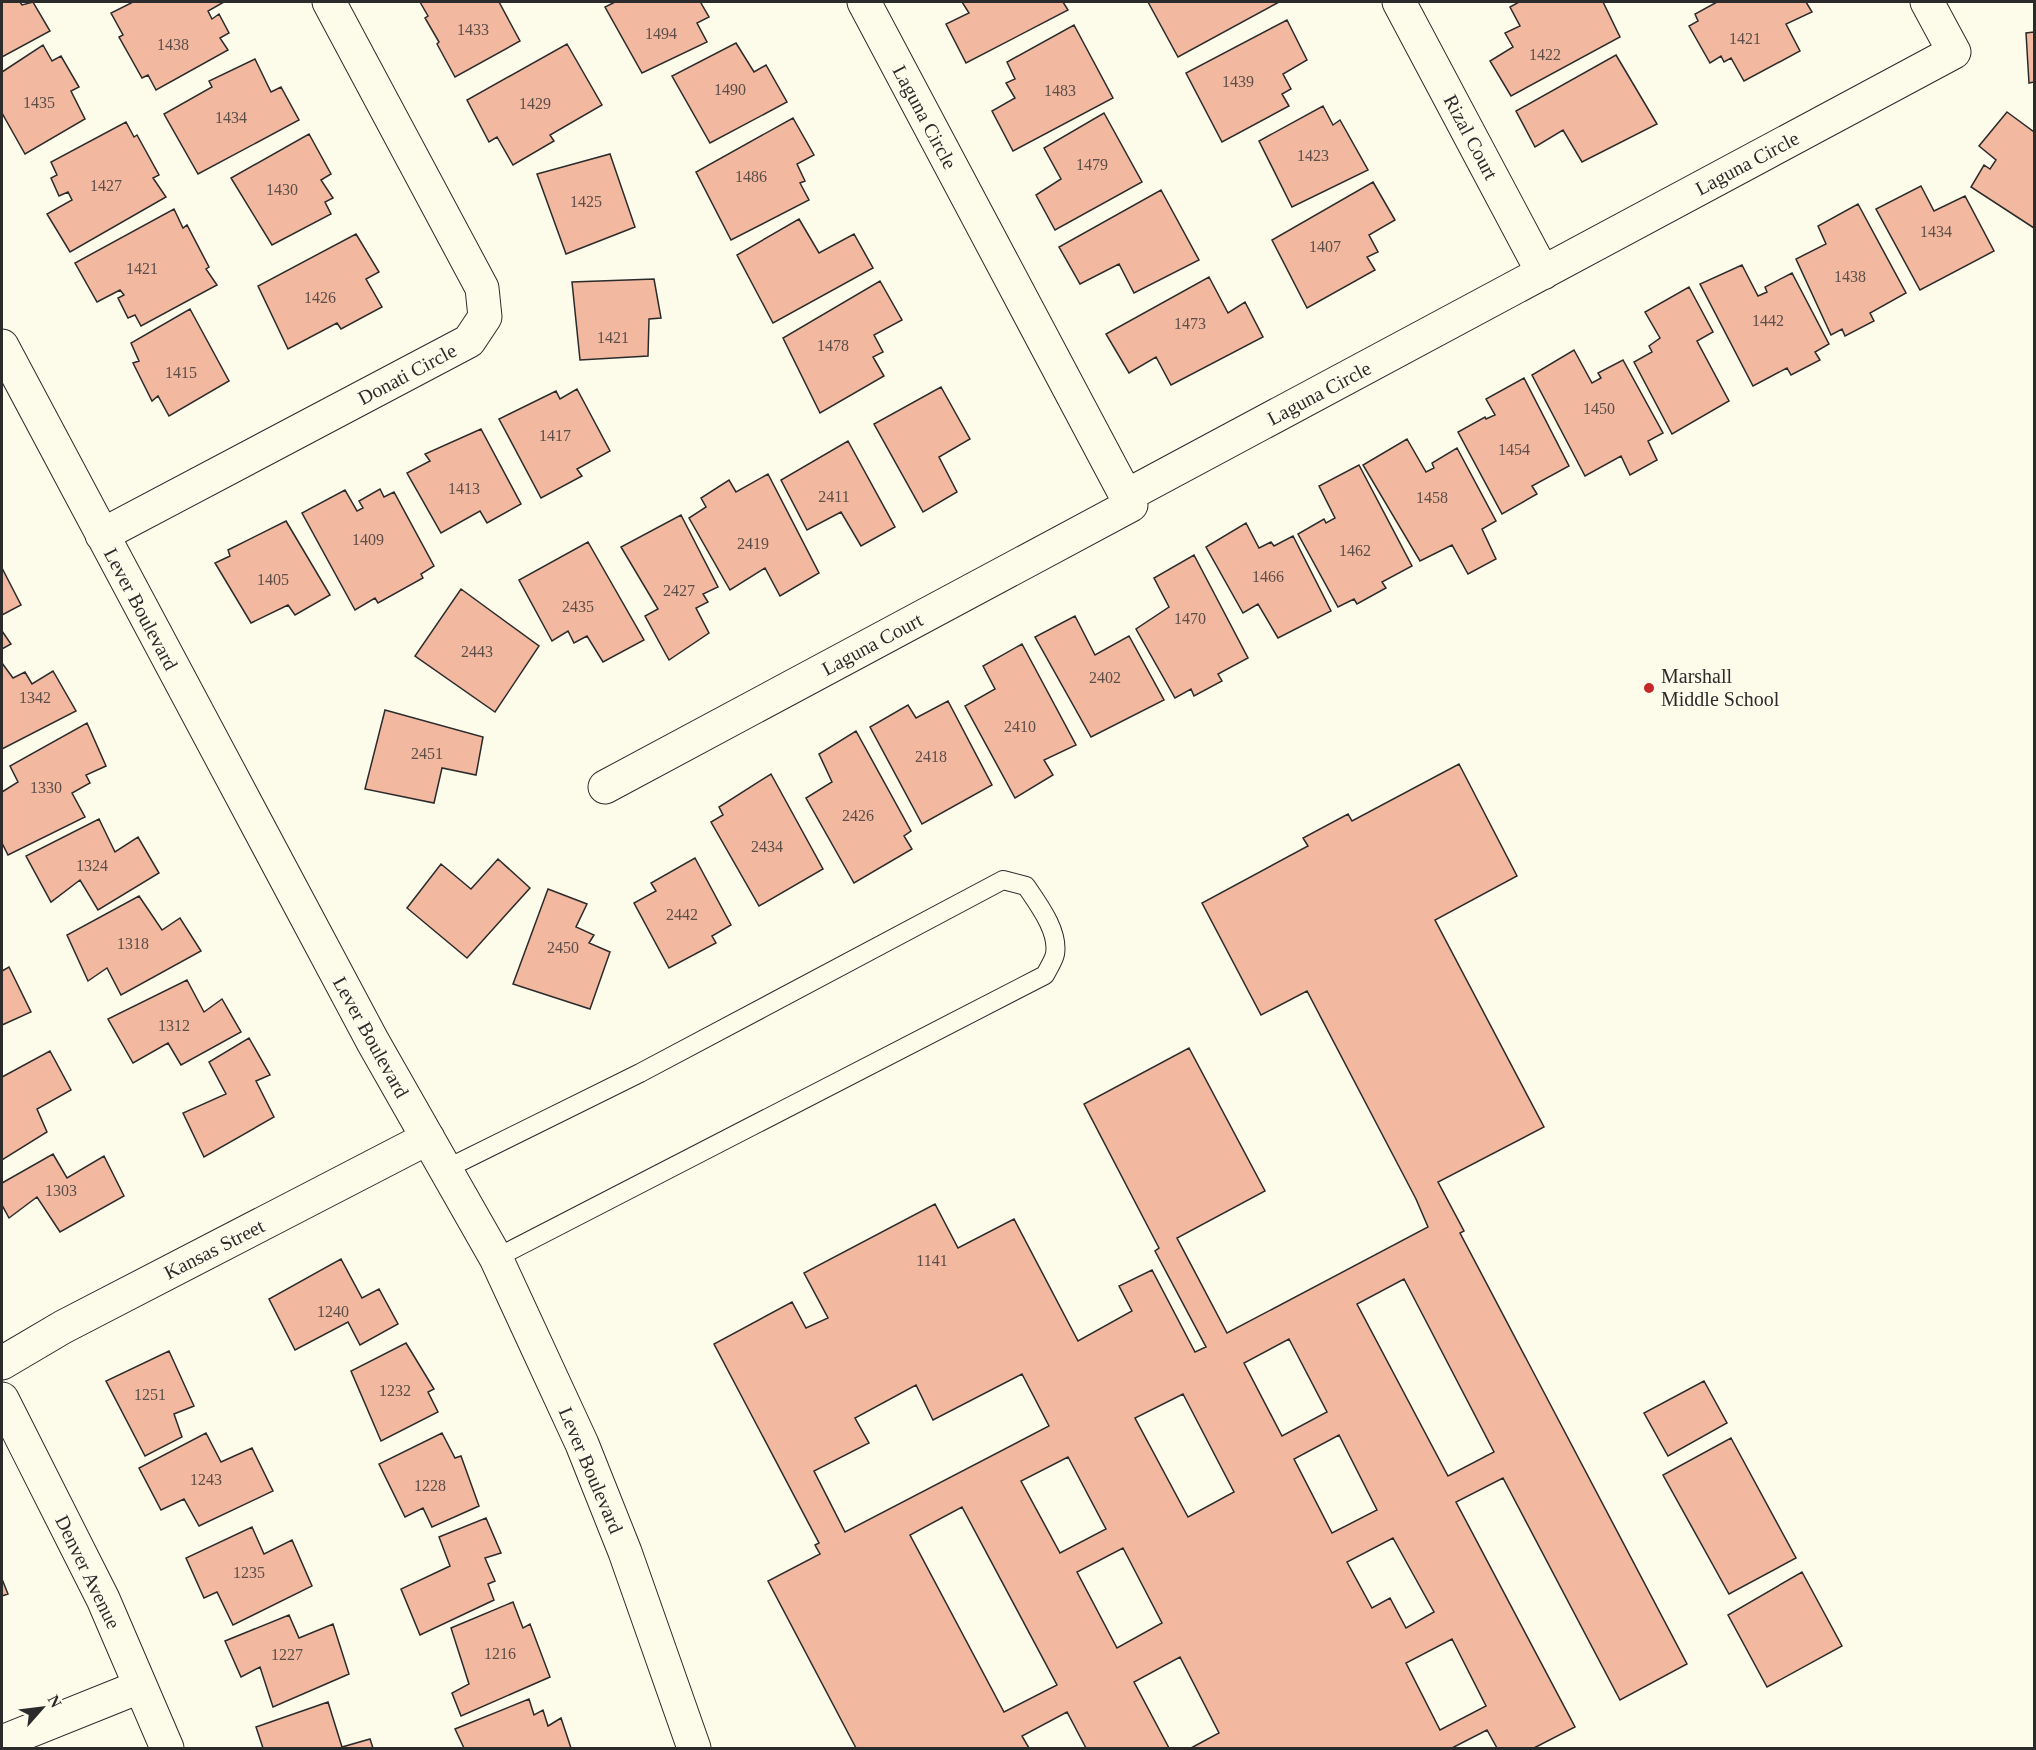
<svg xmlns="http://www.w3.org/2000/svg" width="2036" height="1750" font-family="Georgia,serif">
	<rect width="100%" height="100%" fill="#fdfbea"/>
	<path fill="#f2b8a0" stroke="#2b2b2b" stroke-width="1.5" fill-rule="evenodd" d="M 2,2 L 20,2 L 22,5 L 33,2 L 50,31 L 2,57 Z
		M 133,2 L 224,2 L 208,11 L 212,19 L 219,14 L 229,33 L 220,38 L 228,50 L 156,90 L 148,75 L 142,78 L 119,37 L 123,35 L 111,13 Z
		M 420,2 L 499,2 L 520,41 L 455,77 L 437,44 L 439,42 L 425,18 L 428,16 Z
		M 615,2 L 703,2 L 701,3 L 709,17 L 697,23 L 707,42 L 642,73 L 605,7 Z
		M 962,2 L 1063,2 L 1068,10 L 966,63 L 946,24 L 969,13 Z
		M 1148,2 L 1279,2 L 1178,57 Z
		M 1519,2 L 1603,2 L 1620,37 L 1511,96 L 1490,61 L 1513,47 L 1505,33 L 1520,26 L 1510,7 Z
		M 1717,2 L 1806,2 L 1812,12 L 1786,24 L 1800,51 L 1744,81 L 1731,58 L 1724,62 L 1721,56 L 1710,63 L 1689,26 L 1698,21 L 1695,14 Z
		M 1287,20 L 1307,60 L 1283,74 L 1291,89 L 1282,94 L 1289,106 L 1222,142 L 1186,73 Z
		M 1074,25 L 1113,98 L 1013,151 L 992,111 L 1015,98 L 1006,83 L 1015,79 L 1007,62 Z
		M 2034,32 L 2034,82 L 2029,83 L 2026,33 Z
		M 736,43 L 754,72 L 766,65 L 787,102 L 710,143 L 672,76 Z
		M 567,44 L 602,105 L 550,135 L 554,141 L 513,165 L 497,137 L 489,142 L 467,100 Z
		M 43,45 L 52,61 L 61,56 L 79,87 L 71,91 L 85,119 L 25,154 L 2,113 L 2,72 Z
		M 1616,55 L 1657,124 L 1582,162 L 1563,130 L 1535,147 L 1516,111 Z
		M 255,59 L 271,92 L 281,87 L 299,120 L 198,174 L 164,114 L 212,87 L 209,81 Z
		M 1323,106 L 1333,125 L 1340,120 L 1368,170 L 1292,207 L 1259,141 Z
		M 2007,112 L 2034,132 L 2034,228 L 1971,187 L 1984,165 L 1990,169 L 1996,160 L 1979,146 Z
		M 1104,113 L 1142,182 L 1055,230 L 1036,195 L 1061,179 L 1044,148 Z
		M 793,118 L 814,155 L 797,164 L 805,181 L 800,183 L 809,200 L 731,240 L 696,172 Z
		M 126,122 L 134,137 L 137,135 L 159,175 L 153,178 L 166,197 L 70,252 L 47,214 L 72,200 L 68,192 L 59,196 L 51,178 L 57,175 L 51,162 Z
		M 309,134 L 331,174 L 321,180 L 333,198 L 325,202 L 331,214 L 272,245 L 231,178 Z
		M 610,154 L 635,227 L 566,254 L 537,174 Z
		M 1373,182 L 1395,220 L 1369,235 L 1378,252 L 1367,257 L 1375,270 L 1307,308 L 1272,240 Z
		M 1921,186 L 1934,211 L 1965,196 L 1994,251 L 1920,290 L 1876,209 Z
		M 1161,190 L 1199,260 L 1134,293 L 1119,264 L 1080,284 L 1059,247 Z
		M 1858,204 L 1906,293 L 1870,313 L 1874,321 L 1845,336 L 1842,329 L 1831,335 L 1796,259 L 1826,244 L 1818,226 Z
		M 174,209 L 183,228 L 187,225 L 209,267 L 206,269 L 217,285 L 141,326 L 135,315 L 128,318 L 118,298 L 124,295 L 120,290 L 97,302 L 75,263 Z
		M 799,219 L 819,253 L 854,234 L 873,268 L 773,323 L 737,255 Z
		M 356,234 L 379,272 L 366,279 L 382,307 L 341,329 L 337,323 L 288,349 L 258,286 Z
		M 1742,265 L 1758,296 L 1767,292 L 1765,287 L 1792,273 L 1829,344 L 1815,352 L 1820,360 L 1791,375 L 1787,368 L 1753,386 L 1700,284 Z
		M 1209,277 L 1228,313 L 1245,302 L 1263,337 L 1171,385 L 1156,357 L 1129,373 L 1106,334 Z
		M 654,279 L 661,318 L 649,319 L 648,356 L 580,360 L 572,282 Z
		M 880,281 L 902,320 L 874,335 L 883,352 L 873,357 L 884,376 L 820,413 L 783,338 Z
		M 1689,287 L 1713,332 L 1697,341 L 1729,401 L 1672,434 L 1634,362 L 1652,352 L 1649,346 L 1660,338 L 1645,312 Z
		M 190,309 L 229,381 L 169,416 L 158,396 L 152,401 L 133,363 L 139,361 L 131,343 Z
		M 1574,350 L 1592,383 L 1601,378 L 1598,373 L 1623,360 L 1663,433 L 1648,441 L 1657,460 L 1630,475 L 1621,456 L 1585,476 L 1532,375 Z
		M 1524,378 L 1569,466 L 1532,486 L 1537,494 L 1502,514 L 1458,432 L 1485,417 L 1486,419 L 1495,415 L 1486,399 Z
		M 941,387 L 970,439 L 939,457 L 957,492 L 923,512 L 874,424 Z
		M 577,389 L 610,451 L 577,469 L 582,476 L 541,498 L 499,419 L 556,391 L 560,399 Z
		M 481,429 L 521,504 L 487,523 L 480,511 L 441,533 L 407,473 L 430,461 L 425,454 Z
		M 1407,439 L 1426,472 L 1434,468 L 1432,463 L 1457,448 L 1496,521 L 1482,529 L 1496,559 L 1468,574 L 1452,545 L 1420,561 L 1363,465 Z
		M 848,441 L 895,527 L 861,546 L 841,512 L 807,530 L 781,480 Z
		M 1359,465 L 1412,566 L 1382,582 L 1386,588 L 1357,604 L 1354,599 L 1338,607 L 1298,534 L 1324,519 L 1326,523 L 1335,518 L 1319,486 Z
		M 768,474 L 819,573 L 780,596 L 765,568 L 730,590 L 689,518 L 706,507 L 701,498 L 729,480 L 736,492 Z
		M 380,489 L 384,497 L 394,492 L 434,566 L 421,574 L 423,578 L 378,603 L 375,598 L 355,610 L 302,513 L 345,490 L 357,511 L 363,508 L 359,501 Z
		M 681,515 L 718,587 L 703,594 L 708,602 L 696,608 L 709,633 L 669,660 L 645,616 L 658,609 L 621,547 Z
		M 286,521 L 330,595 L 295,615 L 288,605 L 251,623 L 215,563 L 230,556 L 228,550 Z
		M 1246,523 L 1259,548 L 1271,542 L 1274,546 L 1293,536 L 1331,611 L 1278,638 L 1258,604 L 1243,613 L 1206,547 Z
		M 588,542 L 644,640 L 603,662 L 587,636 L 574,643 L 568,631 L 552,641 L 519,580 Z
		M 1194,555 L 1248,658 L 1218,674 L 1222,681 L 1194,696 L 1191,689 L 1175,698 L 1136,629 L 1169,607 L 1154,578 Z
		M 2,568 L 21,605 L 2,615 Z
		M 461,589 L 539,646 L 495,712 L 415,656 Z
		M 1075,616 L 1095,655 L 1129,636 L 1164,700 L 1091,737 L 1035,637 Z
		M 2,631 L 11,644 L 2,649 Z
		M 1022,644 L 1076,745 L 1044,760 L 1053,775 L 1015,798 L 965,706 L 995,689 L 983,666 Z
		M 2,663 L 13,678 L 25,672 L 32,684 L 53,671 L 76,711 L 2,749 Z
		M 948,701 L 992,785 L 922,824 L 870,727 L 908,705 L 916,718 Z
		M 385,710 L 483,737 L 476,775 L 442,768 L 434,803 L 365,789 Z
		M 87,723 L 106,766 L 86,775 L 90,783 L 72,793 L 85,817 L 8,855 L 2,843 L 2,792 L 18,782 L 10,766 Z
		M 856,731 L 911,831 L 904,836 L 912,849 L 854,883 L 806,798 L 832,782 L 819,754 Z
		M 1459,764 L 1517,876 L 1435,920 L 1544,1127 L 1438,1182 L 1464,1231 L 1460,1233 L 1687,1664 L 1620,1700 L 1503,1478 L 1456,1502 L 1575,1727 L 1534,1748 L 1497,1748 L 1487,1730 L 1452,1748 L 1191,1748 L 1219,1733 L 1180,1657 L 1134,1682 L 1169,1748 L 1086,1748 L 1067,1712 L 1022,1736 L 1029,1748 L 856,1748 L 768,1581 L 820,1554 L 815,1545 L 819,1543 L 714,1344 L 792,1302 L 806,1328 L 828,1318 L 804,1273 L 935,1204 L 958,1248 L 1014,1219 L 1078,1341 L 1132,1311 L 1119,1286 L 1152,1270 L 1195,1352 L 1206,1347 L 1155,1251 L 1159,1248 L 1084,1104 L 1189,1048 L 1265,1191 L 1177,1238 L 1227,1333 L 1428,1227 L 1416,1199 L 1307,991 L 1261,1015 L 1202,903 L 1308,846 L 1303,838 L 1348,814 L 1352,821 ZM 1404,1279 L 1494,1452 L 1448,1476 L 1357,1304 ZM 1289,1339 L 1327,1412 L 1282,1436 L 1244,1363 ZM 1022,1374 L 1049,1426 L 845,1532 L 814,1471 L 869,1443 L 855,1418 L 916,1385 L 933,1420 ZM 1183,1394 L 1234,1492 L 1188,1517 L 1135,1418 ZM 1339,1435 L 1377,1510 L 1332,1533 L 1294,1459 ZM 1068,1457 L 1106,1529 L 1060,1553 L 1021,1481 ZM 962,1507 L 1057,1685 L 1004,1712 L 910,1535 ZM 1393,1538 L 1434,1612 L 1406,1628 L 1390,1598 L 1372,1608 L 1347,1562 ZM 1123,1548 L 1162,1623 L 1117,1648 L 1077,1572 ZM 1452,1639 L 1486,1706 L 1440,1730 L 1406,1663 Z
		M 771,774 L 823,869 L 759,906 L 711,822 L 723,815 L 719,807 Z
		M 99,819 L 115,852 L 138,837 L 159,873 L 98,910 L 80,880 L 51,902 L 26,856 Z
		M 695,858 L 731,925 L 712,936 L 716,943 L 669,968 L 634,903 L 656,891 L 651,883 Z
		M 498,859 L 530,888 L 467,958 L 407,908 L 441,864 L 471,889 Z
		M 548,889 L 587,904 L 576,927 L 594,935 L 589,943 L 610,952 L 590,1009 L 513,984 Z
		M 139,896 L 162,930 L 180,918 L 201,951 L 121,995 L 107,968 L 88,981 L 67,935 Z
		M 9,967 L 31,1012 L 2,1025 L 2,971 Z
		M 187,980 L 204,1012 L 222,999 L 241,1032 L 181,1065 L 168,1043 L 133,1063 L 108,1019 Z
		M 249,1038 L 270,1075 L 256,1081 L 274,1117 L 204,1157 L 183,1113 L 226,1094 L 209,1062 Z
		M 50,1051 L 71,1090 L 37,1109 L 47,1132 L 2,1160 L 2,1077 Z
		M 53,1154 L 67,1178 L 104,1156 L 124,1196 L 60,1232 L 37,1197 L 9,1218 L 2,1205 L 2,1183 Z
		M 341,1259 L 362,1298 L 379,1289 L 398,1324 L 360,1345 L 348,1322 L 295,1350 L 269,1299 Z
		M 406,1343 L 434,1389 L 428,1392 L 438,1412 L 381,1441 L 351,1371 Z
		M 169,1351 L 194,1406 L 174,1414 L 182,1437 L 145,1456 L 106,1381 Z
		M 1704,1381 L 1727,1423 L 1668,1456 L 1644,1413 Z
		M 206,1433 L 221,1462 L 252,1448 L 273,1491 L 199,1526 L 184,1499 L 161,1510 L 139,1468 Z
		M 442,1433 L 455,1458 L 461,1456 L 479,1506 L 432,1527 L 423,1508 L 405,1517 L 379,1464 Z
		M 1731,1438 L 1796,1558 L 1729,1594 L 1663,1475 Z
		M 486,1518 L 501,1553 L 485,1558 L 495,1581 L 488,1584 L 494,1600 L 420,1635 L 401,1589 L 450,1566 L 439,1537 Z
		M 252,1527 L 264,1554 L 292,1540 L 312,1586 L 233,1625 L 217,1592 L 204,1598 L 186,1558 Z
		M 1802,1572 L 1842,1646 L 1767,1687 L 1728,1615 Z
		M 2,1579 L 8,1594 L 2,1596 Z
		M 513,1602 L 523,1628 L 530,1624 L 550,1677 L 461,1716 L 452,1693 L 469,1684 L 451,1628 Z
		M 289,1615 L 299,1638 L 333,1624 L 349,1674 L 273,1707 L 260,1667 L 241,1677 L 225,1641 Z
		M 529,1699 L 534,1715 L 543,1710 L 548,1726 L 561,1718 L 571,1748 L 464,1748 L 455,1729 Z
		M 328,1702 L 342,1747 L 370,1739 L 373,1748 L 263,1748 L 256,1727 Z"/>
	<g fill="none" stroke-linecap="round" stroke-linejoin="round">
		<g stroke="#2b2b2b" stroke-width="20">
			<path id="lane" d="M 446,1169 L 640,1073 L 1003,880 L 1026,886 C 1038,904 1059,931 1055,954 C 1054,960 1048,969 1045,975 L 496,1258"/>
		</g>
		<g stroke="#2b2b2b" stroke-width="35">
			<path id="street" d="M 1399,2 L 1543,273
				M 2,346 L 373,1042 L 496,1258 L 582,1444 L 625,1552 L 694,1748
				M 1126,496 L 1954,52 L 1927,2
				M 102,535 L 469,341 L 485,317 L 482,288 L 329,2
				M 605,787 L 1131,505 L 864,2
				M 2,1363 L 63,1327 L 428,1138
				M 2,1399 L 103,1599 L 167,1748
				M 2,1742 L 139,1687"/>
		</g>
		<use href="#lane" stroke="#fdfbea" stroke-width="18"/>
		<use href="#street" stroke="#fdfbea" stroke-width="33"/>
	</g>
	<circle fill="#c62828" stroke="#fdfbea" stroke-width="2" cx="1649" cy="688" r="6"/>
	<g text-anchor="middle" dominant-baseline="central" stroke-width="4.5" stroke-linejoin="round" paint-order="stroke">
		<g font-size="16" fill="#5d4e48">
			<text x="473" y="29">1433</text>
			<text x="661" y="33">1494</text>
			<text x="1745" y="38">1421</text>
			<text x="173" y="44">1438</text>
			<text x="1545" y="54">1422</text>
			<text x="1238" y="81">1439</text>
			<text x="730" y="89">1490</text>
			<text x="1060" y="90">1483</text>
			<text x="39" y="102">1435</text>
			<text x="535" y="103">1429</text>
			<text x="231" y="117">1434</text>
			<text x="1313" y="155">1423</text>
			<text x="1092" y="164">1479</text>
			<text x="751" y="176">1486</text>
			<text x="106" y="185">1427</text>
			<text x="282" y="189">1430</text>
			<text x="586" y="201">1425</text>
			<text x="1936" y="231">1434</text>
			<text x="1325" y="246">1407</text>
			<text x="142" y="268">1421</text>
			<text x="1850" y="276">1438</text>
			<text x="320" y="297">1426</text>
			<text x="1768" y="320">1442</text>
			<text x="1190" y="323">1473</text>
			<text x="613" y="337">1421</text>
			<text x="833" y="345">1478</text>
			<text x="181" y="372">1415</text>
			<text x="1599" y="408">1450</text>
			<text x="555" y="435">1417</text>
			<text x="1514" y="449">1454</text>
			<text x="464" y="488">1413</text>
			<text x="834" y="496">2411</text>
			<text x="1432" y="497">1458</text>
			<text x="368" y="539">1409</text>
			<text x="753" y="543">2419</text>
			<text x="1355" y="550">1462</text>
			<text x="1268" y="576">1466</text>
			<text x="273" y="579">1405</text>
			<text x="679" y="590">2427</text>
			<text x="578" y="606">2435</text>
			<text x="1190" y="618">1470</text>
			<text x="477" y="651">2443</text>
			<text x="1105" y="677">2402</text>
			<text x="35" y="697">1342</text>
			<text x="1020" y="726">2410</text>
			<text x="427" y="753">2451</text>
			<text x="931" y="756">2418</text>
			<text x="46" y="787">1330</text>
			<text x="858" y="815">2426</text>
			<text x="767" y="846">2434</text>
			<text x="92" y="865">1324</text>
			<text x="682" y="914">2442</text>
			<text x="133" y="943">1318</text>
			<text x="563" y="947">2450</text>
			<text x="174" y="1025">1312</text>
			<text x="61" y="1190">1303</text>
			<text x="932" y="1260">1141</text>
			<text x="333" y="1311">1240</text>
			<text x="395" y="1390">1232</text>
			<text x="150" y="1394">1251</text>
			<text x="206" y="1479">1243</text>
			<text x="430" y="1485">1228</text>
			<text x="249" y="1572">1235</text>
			<text x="500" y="1653">1216</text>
			<text x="287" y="1654">1227</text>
		</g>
		<g font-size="20" fill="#2b2b2b" stroke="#fdfbea">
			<text transform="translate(925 117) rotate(62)">Laguna Circle</text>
			<text transform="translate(1471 137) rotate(62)">Rizal Court</text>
			<text transform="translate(1747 163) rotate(-28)">Laguna Circle</text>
			<text transform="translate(407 374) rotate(-28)">Donati Circle</text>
			<text transform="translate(1319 393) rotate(-28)">Laguna Circle</text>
			<text transform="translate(141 609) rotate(62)">Lever Boulevard</text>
			<text transform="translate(872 644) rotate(-28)">Laguna Court</text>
			<text transform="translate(371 1037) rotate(61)">Lever Boulevard</text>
			<text transform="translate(214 1249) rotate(-27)">Kansas Street</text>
			<text transform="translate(591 1470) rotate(67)">Lever Boulevard</text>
			<text transform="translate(88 1572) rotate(64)">Denver Avenue</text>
		</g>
		<g font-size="20" fill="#2b2b2b" stroke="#fdfbea" text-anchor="start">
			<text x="1661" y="676">Marshall<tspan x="1661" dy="23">Middle School</tspan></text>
		</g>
	</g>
	<rect width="2036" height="1750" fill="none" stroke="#2b2b2b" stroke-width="6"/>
	<g transform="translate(42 1708) rotate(62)" stroke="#fdfbea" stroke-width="4.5" paint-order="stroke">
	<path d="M0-4.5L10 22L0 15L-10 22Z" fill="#2b2b2b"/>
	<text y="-9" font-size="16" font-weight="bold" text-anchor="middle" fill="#2b2b2b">N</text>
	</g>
</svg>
